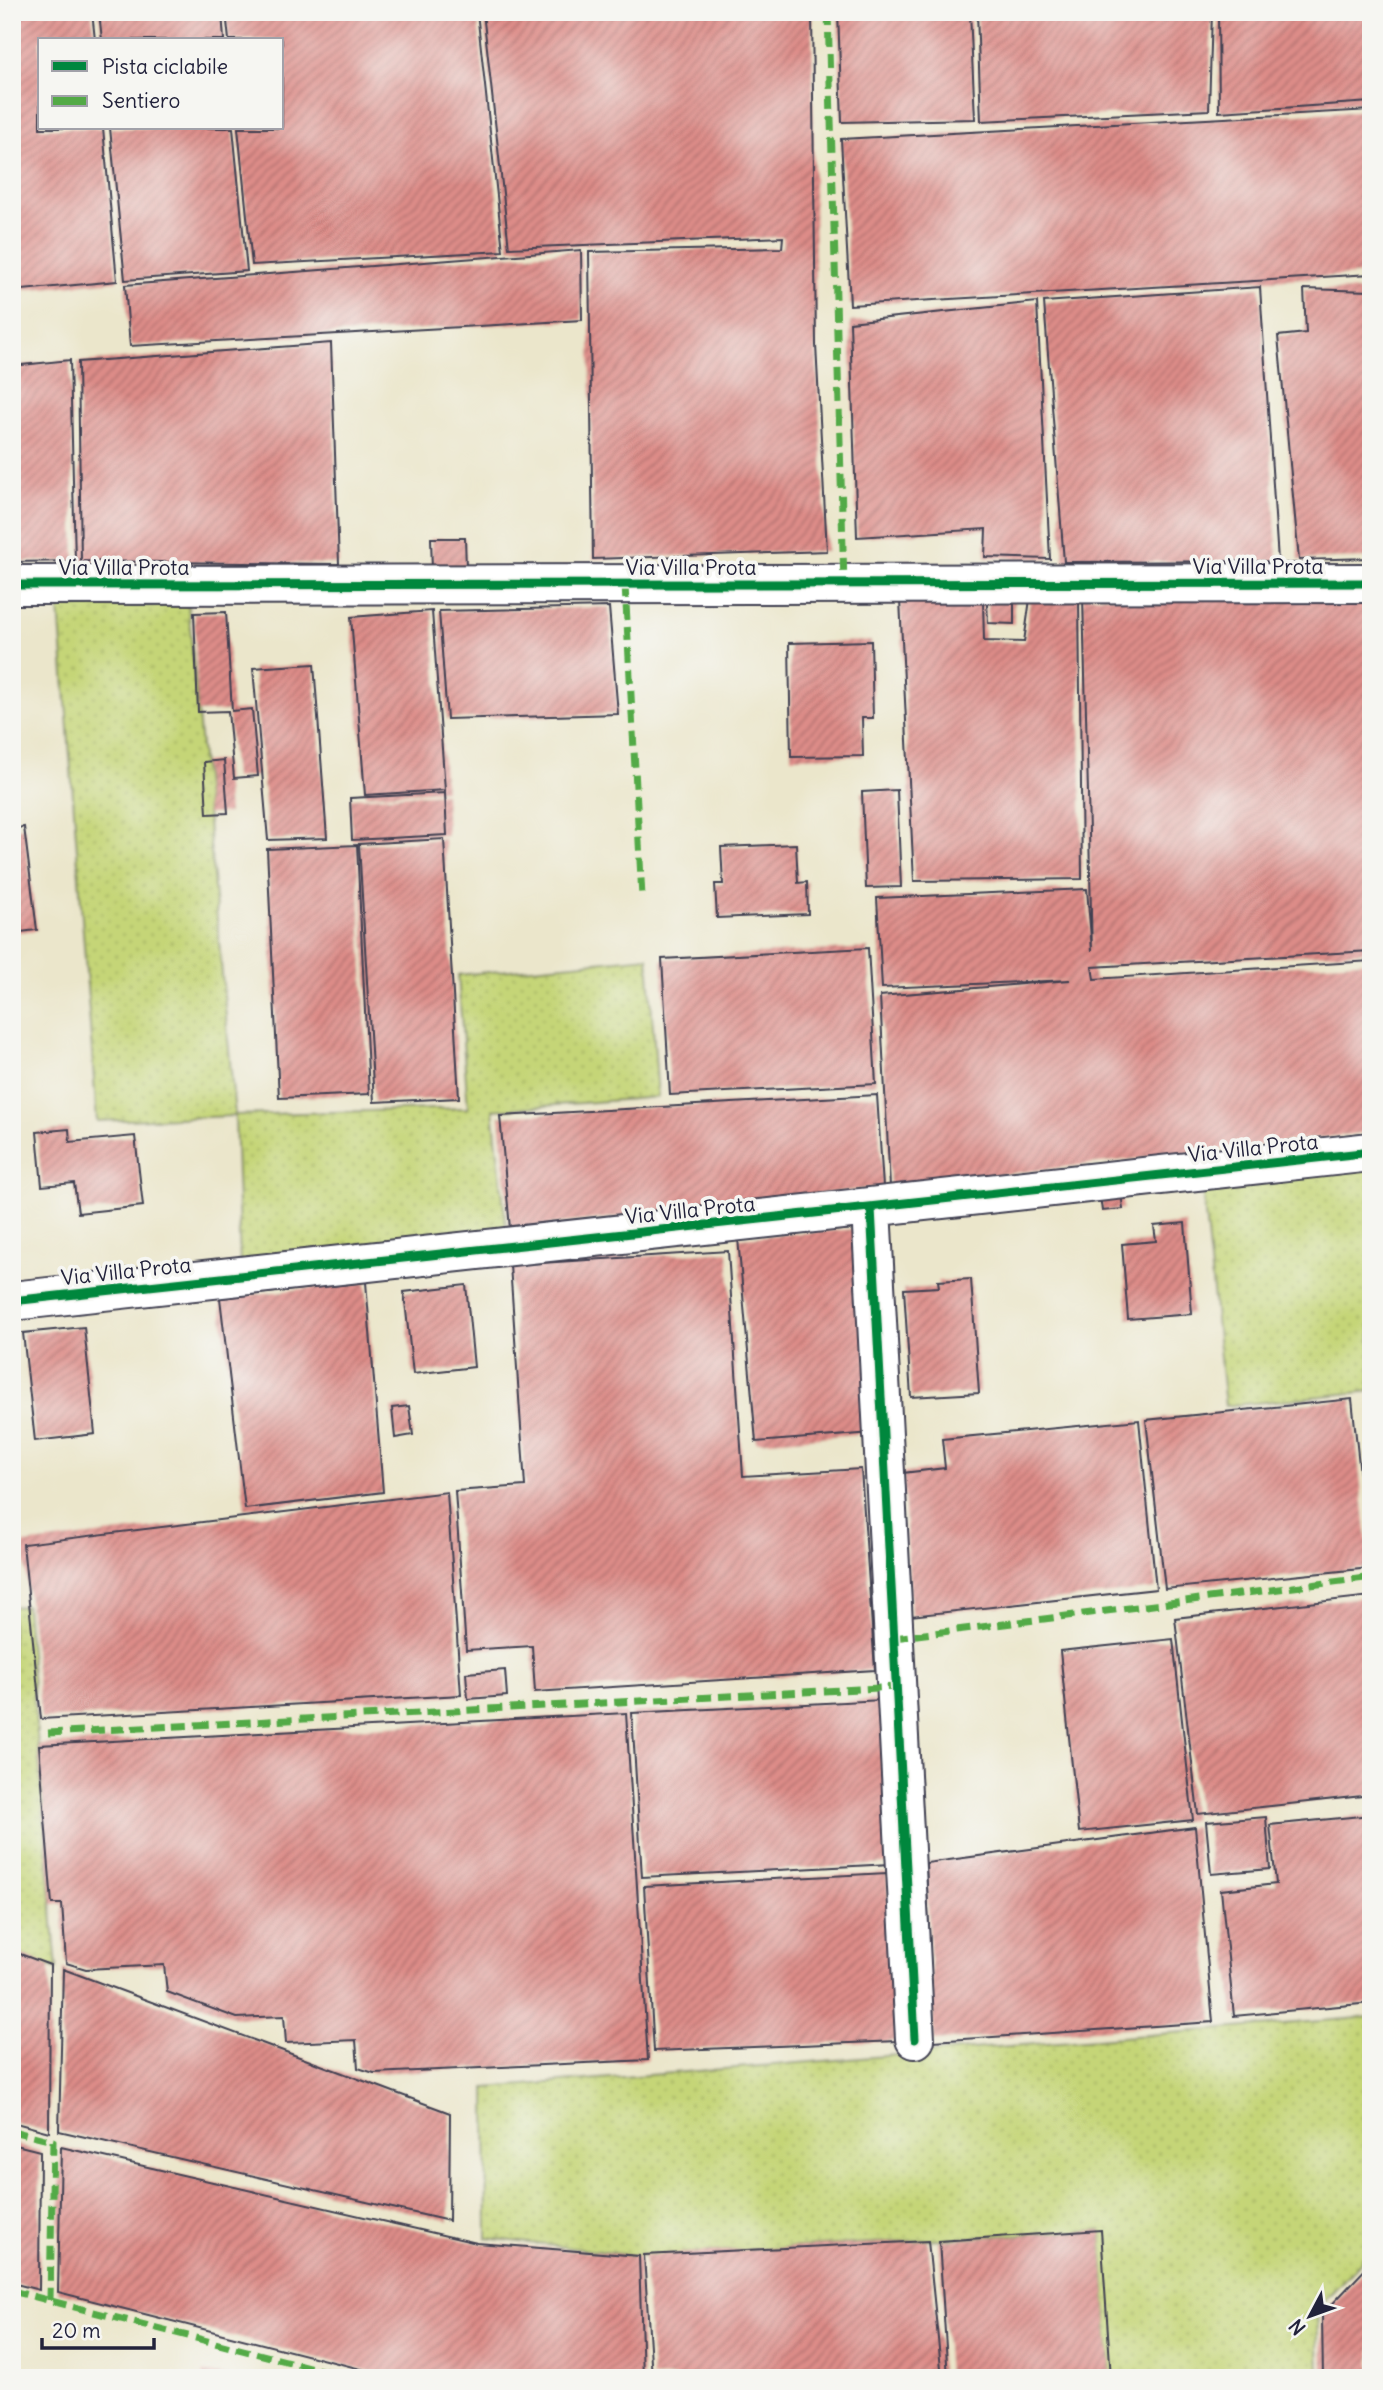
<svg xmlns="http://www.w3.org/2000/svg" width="1383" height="2390" font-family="Delius,sans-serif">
	<defs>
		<pattern id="grass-dots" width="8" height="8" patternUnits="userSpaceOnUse" patternTransform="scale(1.75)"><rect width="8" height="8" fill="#c5d577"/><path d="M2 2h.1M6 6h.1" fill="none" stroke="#a9b768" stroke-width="1.8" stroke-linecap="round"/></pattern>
		<pattern id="building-hatch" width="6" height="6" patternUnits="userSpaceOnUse" patternTransform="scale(1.75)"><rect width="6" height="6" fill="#dd8c88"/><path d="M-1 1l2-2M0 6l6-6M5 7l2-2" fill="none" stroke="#b37270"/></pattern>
	</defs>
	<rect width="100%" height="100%" fill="#f6f6f2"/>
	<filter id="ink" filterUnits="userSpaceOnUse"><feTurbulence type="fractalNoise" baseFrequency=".0143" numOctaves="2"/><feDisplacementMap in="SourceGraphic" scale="14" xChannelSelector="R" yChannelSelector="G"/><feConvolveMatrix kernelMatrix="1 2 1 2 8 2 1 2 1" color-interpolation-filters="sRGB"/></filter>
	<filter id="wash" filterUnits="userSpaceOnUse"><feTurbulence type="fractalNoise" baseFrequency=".00686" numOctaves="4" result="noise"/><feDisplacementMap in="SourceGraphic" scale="28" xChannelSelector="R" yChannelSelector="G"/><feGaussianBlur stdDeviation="1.57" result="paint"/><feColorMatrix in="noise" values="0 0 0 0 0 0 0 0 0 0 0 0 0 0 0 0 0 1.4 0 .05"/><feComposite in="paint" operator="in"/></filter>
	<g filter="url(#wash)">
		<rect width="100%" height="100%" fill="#ebe6cb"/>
		<path fill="url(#grass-dots)" stroke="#747c59" stroke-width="2" d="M 188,605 L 235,1115 L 468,1108 L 458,975 L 648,957 L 658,1097 L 493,1110 L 507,1234 L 240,1265 L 235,1116 L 97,1121 L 59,607 Z
			M 1371,1165 L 1371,1391 L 1225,1406 L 1202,1185 Z
			M 26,1606 L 57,1969 L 12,1951 L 12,1607 Z
			M 1371,2017 L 1371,2251 L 1317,2308 L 1319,2378 L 1111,2378 L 1101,2230 L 639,2256 L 487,2238 L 486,2088 Z"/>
		<g id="blocks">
			<path fill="url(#building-hatch)" d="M 12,12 L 92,12 L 95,40 L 40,40 L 40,128 L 103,128 L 117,281 L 12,291 Z
				M 99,12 L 222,12 L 224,40 L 102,40 Z
				M 226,12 L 477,12 L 503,251 L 252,265 L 238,128 L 282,128 L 282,40 L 229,40 Z
				M 483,12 L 812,12 L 816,345 L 827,551 L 593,559 L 589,252 L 782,248 L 783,237 L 509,248 Z
				M 838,12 L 970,12 L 975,119 L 842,122 Z
				M 977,12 L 1212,12 L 1209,110 L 981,121 Z
				M 1218,12 L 1371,12 L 1371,102 L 1219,112 Z
				M 1371,110 L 1371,274 L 850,305 L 841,139 Z
				M 110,128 L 233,128 L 247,271 L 125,280 Z
				M 581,250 L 582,320 L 130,346 L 125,285 Z
				M 1260,287 L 1278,561 L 1064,562 L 1044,302 Z
				M 1304,289 L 1371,291 L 1371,558 L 1299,560 L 1278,336 L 1306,333 Z
				M 1037,302 L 1050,559 L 985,557 L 986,529 L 857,537 L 850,322 Z
				M 331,343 L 339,564 L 81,561 L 78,362 Z
				M 70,360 L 75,561 L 12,562 L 12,366 Z
				M 431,538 L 465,538 L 466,568 L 432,569 Z
				M 1083,596 L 1371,598 L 1371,951 L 1092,967 L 1094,979 L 1371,961 L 1371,1132 L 890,1187 L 880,996 L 1070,980 L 882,988 L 877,898 L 1087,889 L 1092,951 Z
				M 1079,598 L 1082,879 L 914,881 L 900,600 L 983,600 L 984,641 L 1024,642 L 1030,599 Z
				M 987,601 L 1014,601 L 1014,624 L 988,623 Z
				M 609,607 L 618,714 L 447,719 L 439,611 Z
				M 432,611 L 445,790 L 365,795 L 351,617 Z
				M 226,612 L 232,711 L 252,709 L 258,776 L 234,778 L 228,711 L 198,712 L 194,613 Z
				M 871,641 L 873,718 L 862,718 L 863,756 L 791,757 L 789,643 Z
				M 314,664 L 327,838 L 268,840 L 253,668 Z
				M 224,760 L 228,813 L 207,814 L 204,762 Z
				M 897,790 L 901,887 L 866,888 L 862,792 Z
				M 445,793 L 447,835 L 352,840 L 350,798 Z
				M 24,827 L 37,930 L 12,933 L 12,829 Z
				M 444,839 L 459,1098 L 374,1102 L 359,844 Z
				M 796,844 L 798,883 L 807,882 L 808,914 L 717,918 L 715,884 L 723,884 L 721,847 Z
				M 357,845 L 369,1094 L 279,1098 L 267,849 Z
				M 868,948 L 876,1084 L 670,1095 L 662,959 Z
				M 877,1095 L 883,1187 L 510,1229 L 500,1116 Z
				M 69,1129 L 70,1142 L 135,1136 L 143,1206 L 78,1213 L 74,1183 L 42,1186 L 37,1132 Z
				M 1121,1192 L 1123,1209 L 1102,1211 L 1100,1195 Z
				M 1185,1223 L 1192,1314 L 1128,1319 L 1122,1244 L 1156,1241 L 1154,1226 Z
				M 855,1229 L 873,1433 L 756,1442 L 738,1238 Z
				M 728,1251 L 743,1476 L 861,1469 L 875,1670 L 535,1692 L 532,1646 L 466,1650 L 455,1491 L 525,1486 L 510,1265 Z
				M 971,1279 L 979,1393 L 911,1397 L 904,1289 L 939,1287 L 938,1281 Z
				M 366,1282 L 383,1492 L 245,1509 L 220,1298 Z
				M 466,1285 L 474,1367 L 413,1374 L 404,1292 Z
				M 84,1327 L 95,1434 L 35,1441 L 23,1333 Z
				M 1352,1399 L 1370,1568 L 1165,1589 L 1146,1420 Z
				M 409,1406 L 413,1435 L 395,1438 L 392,1408 Z
				M 1139,1420 L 1156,1589 L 911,1616 L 903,1473 L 945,1468 L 942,1439 Z
				M 447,1492 L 461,1695 L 41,1719 L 23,1544 Z
				M 1371,1596 L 1371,1795 L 1198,1814 L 1175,1618 Z
				M 1173,1639 L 1193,1820 L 1079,1832 L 1060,1651 Z
				M 505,1670 L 507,1696 L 468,1699 L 466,1673 Z
				M 882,1700 L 891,1864 L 642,1877 L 632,1713 Z
				M 626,1713 L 648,2060 L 374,2073 L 358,2068 L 356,2040 L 286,2043 L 284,2016 L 237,2018 L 167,1992 L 164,1965 L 86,1969 L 66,1963 L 62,1904 L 52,1904 L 39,1745 Z
				M 1371,1815 L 1371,2003 L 1234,2016 L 1221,1890 L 1276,1884 L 1270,1825 Z
				M 1266,1817 L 1270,1869 L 1211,1874 L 1206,1822 Z
				M 1195,1827 L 1213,2022 L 934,2041 L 926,1863 Z
				M 887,1873 L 897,2041 L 654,2051 L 644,1886 Z
				M 12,1951 L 50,1965 L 49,2132 L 12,2122 Z
				M 63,1969 L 450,2113 L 449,2221 L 59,2131 Z
				M 12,2144 L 40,2151 L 39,2290 L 12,2283 Z
				M 61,2147 L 477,2243 L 639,2256 L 643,2378 L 396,2378 L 58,2292 Z
				M 1101,2230 L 1111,2378 L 948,2378 L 939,2241 Z
				M 928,2241 L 942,2378 L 652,2378 L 644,2255 Z
				M 1371,2263 L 1371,2378 L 1323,2378 L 1322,2315 Z
				M 203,2372 L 229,2376 L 229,2378 L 202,2378 Z"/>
		</g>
	</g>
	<g filter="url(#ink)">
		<use href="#blocks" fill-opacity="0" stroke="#403f51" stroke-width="2"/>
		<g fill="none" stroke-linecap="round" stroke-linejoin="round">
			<g stroke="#403f51" stroke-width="42">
				<path id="street" d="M 12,585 L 1371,583
					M 871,1208 L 915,2039
					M 12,1301 L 1371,1152"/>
			</g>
			<use href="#street" stroke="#fff" stroke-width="38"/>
			<path stroke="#53aa46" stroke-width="7" stroke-dasharray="14 7" stroke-linecap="butt" d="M 828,12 L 844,585
				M 625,585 L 642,897
				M 894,1638 L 1365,1578
				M 48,1733 L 896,1687
				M 12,2131 L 53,2141 L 50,2300
				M 12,2291 L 352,2378"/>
			<g stroke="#f6f6f2" stroke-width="13">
				<path id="cycleway" d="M 12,585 L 1371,583
					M 871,1208 L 915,2039
					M 12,1301 L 1371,1152"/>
			</g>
			<use href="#cycleway" stroke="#00873e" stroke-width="9"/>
		</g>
	</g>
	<g text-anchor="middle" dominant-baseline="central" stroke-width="7" stroke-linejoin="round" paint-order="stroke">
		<g font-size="21" fill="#22223b" stroke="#f6f6f2">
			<text x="1258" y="566">Via Villa Prota</text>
			<text x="124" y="567">Via Villa Prota</text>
			<text x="691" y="567">Via Villa Prota</text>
			<text transform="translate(1253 1148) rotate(-6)">Via Villa Prota</text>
			<text transform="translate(690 1210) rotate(-6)">Via Villa Prota</text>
			<text transform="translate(126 1271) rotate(-6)">Via Villa Prota</text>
		</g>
	</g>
	<rect width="1383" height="2390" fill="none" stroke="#f6f6f2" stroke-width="42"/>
	<rect x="38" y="38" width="245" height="91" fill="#f6f6f2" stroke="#a1a1a9" stroke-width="2"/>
	<rect x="52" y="61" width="35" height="10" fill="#00873e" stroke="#a1a1a9" stroke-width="2"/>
	<text x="102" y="74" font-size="21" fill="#22223b">Pista ciclabile</text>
	<rect x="52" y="96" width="35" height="10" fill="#53aa46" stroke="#a1a1a9" stroke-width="2"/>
	<text x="102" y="108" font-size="21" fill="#22223b">Sentiero</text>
	<g transform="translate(1310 2316) rotate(229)" stroke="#f6f6f2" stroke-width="5" paint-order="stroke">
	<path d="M0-5L12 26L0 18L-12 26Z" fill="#22223b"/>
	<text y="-10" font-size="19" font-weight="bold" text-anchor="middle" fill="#22223b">N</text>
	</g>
	<path d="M42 2338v10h112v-10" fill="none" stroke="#22223b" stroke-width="3.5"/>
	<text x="52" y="2338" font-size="21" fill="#22223b" stroke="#f6f6f2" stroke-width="5" paint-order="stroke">20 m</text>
</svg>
